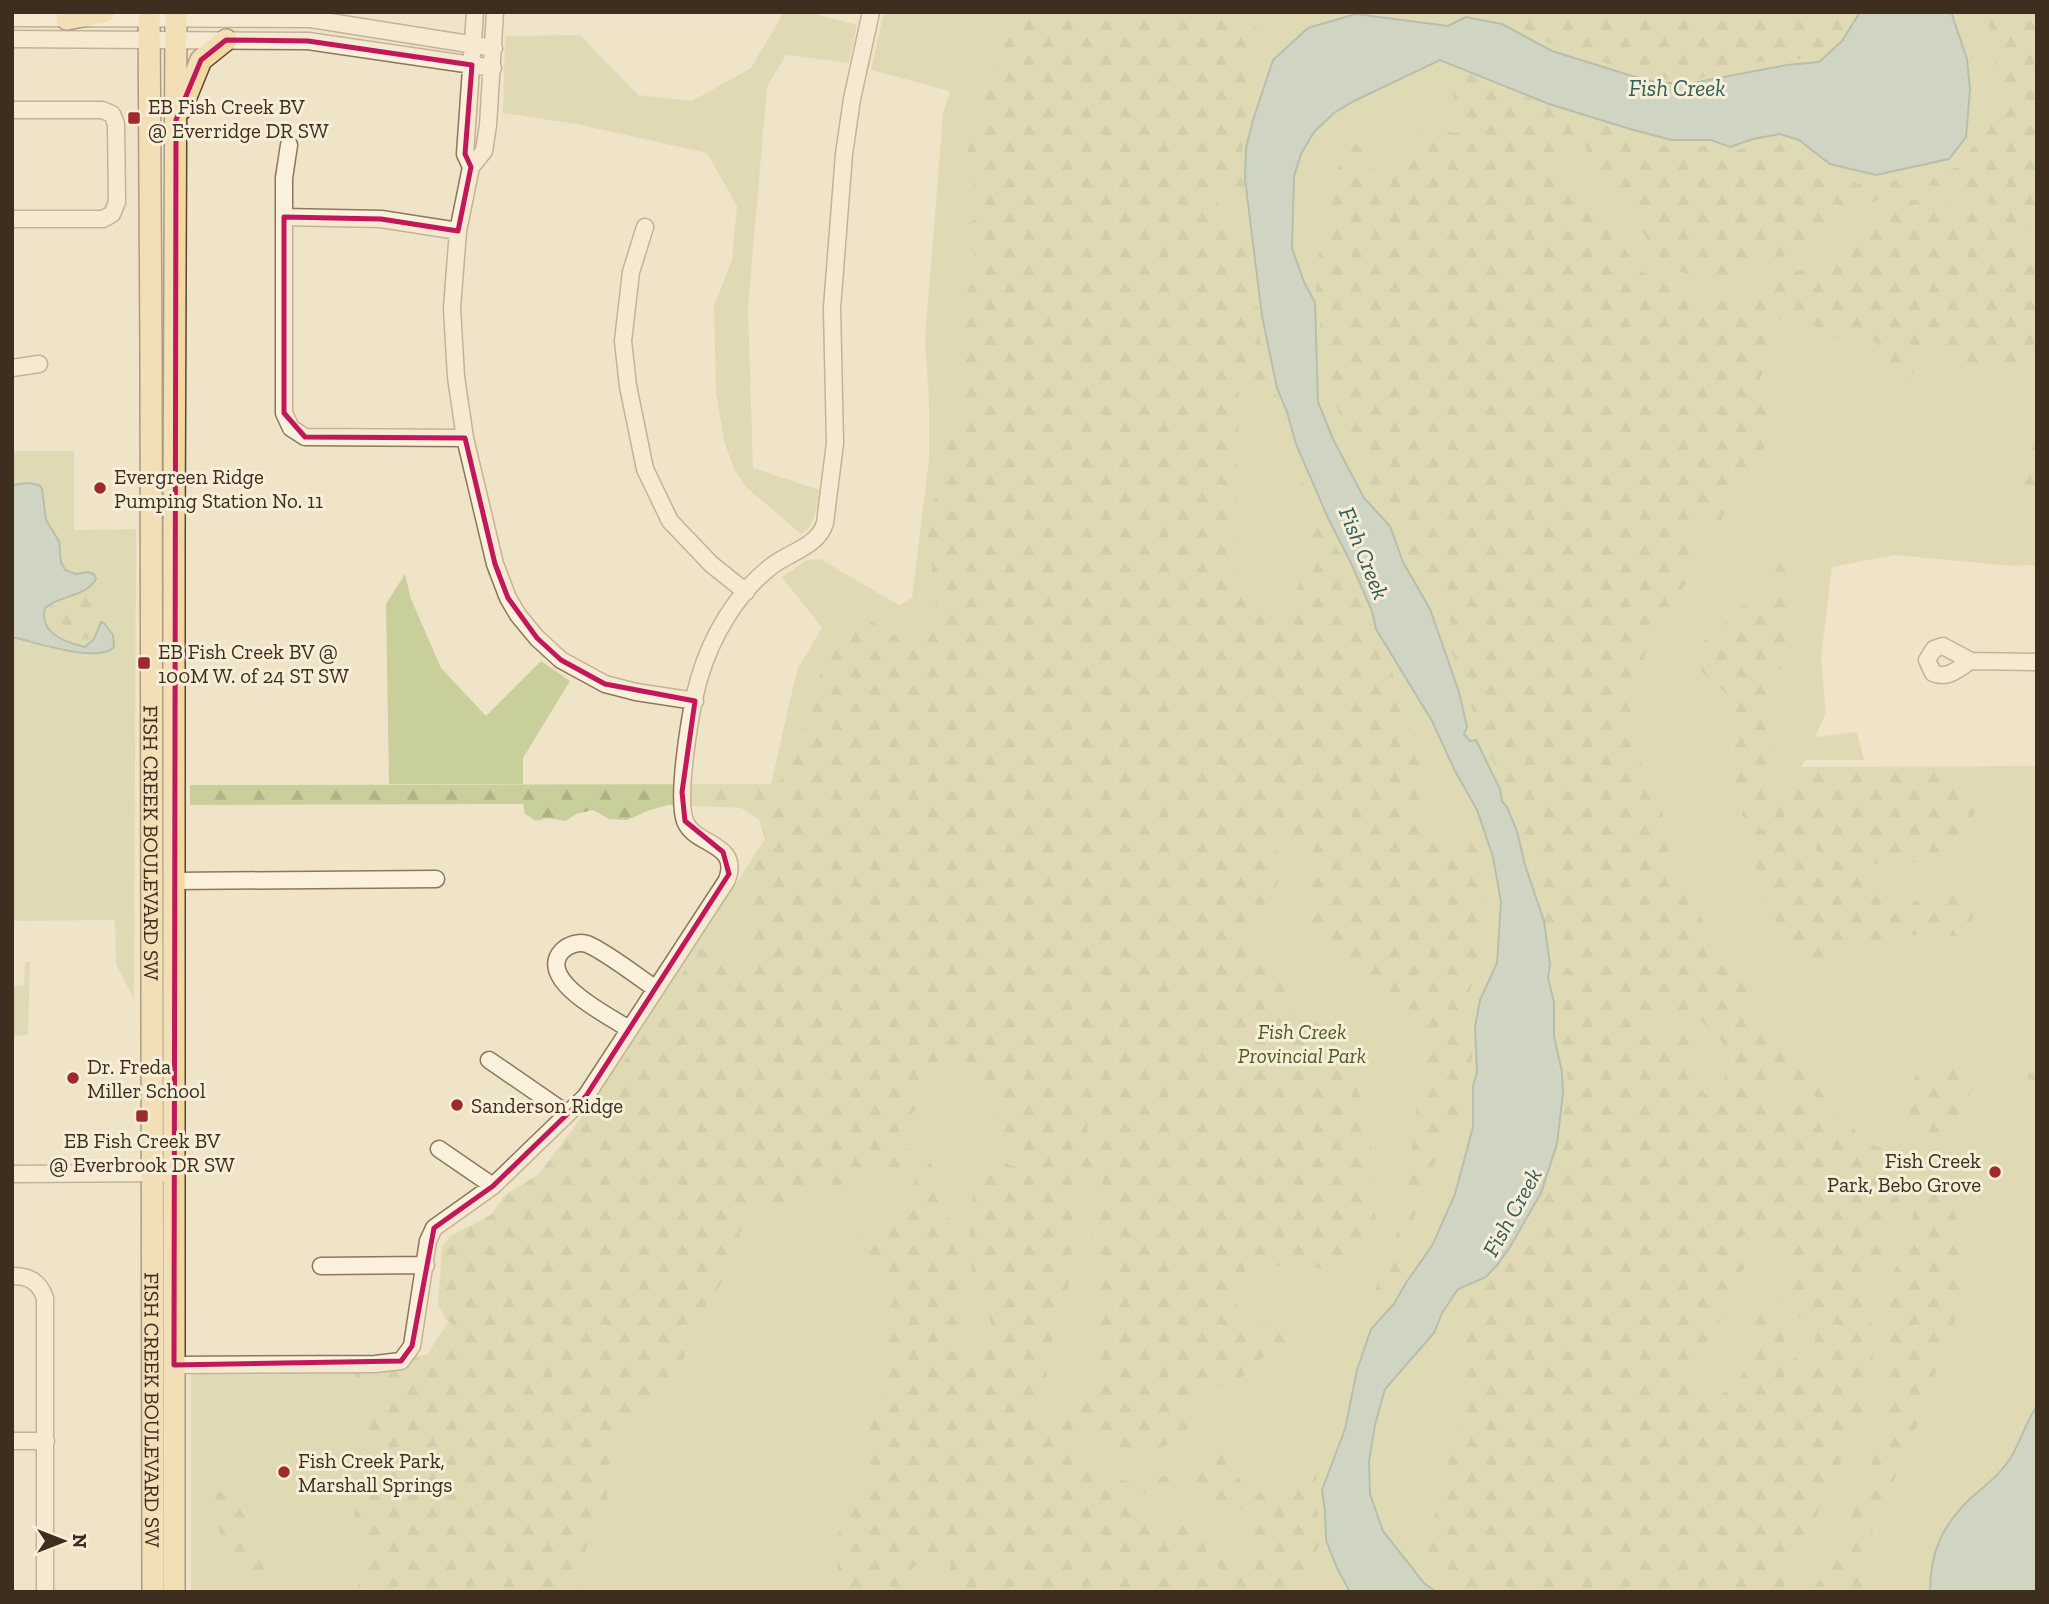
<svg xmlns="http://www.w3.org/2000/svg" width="2049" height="1604" font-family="'Zilla Slab',serif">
	<defs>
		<pattern id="forest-firs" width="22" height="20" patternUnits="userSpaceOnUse" patternTransform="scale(1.75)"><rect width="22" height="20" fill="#c9cf9b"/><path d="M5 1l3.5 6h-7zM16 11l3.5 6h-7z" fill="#aeb285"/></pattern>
	</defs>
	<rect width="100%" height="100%" fill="#f0e4c8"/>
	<path fill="#c9cf9b" d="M 784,12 L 807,12 L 857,25 L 849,63 L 786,55 L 767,87 L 748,308 L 753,468 L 820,490 C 816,505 816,528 801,534 L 746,487 L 734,469 L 724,441 L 716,393 L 714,306 L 732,260 L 737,206 L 707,153 L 576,124 L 503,113 L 505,36 L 580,35 L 638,95 L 692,101 L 751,68 Z
		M 884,12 L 2037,12 L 2037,565 L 2012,566 L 1895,555 L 1832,567 L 1821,658 L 1826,713 L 1815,737 L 1857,732 L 1864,760 L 1806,760 L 1806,758 L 1801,767 L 2037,766 L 2037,1592 L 191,1592 L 191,1357 L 426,1356 L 788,804 L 793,784 L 771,784 L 797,670 L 822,628 L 782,577 L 807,560 L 820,559 L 899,605 L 912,598 L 929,459 L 929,404 L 925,339 L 943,114 L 950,91 L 871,70 Z
		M 12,451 L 74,451 L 74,530 L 136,529 L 134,999 L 116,964 L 115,920 L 12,921 Z
		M 405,574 L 411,599 L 441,668 L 486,716 L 541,661 L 570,681 L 523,758 L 523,784 L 389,784 L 386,604 Z
		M 25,962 L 30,962 L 28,1035 L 12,1036 L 12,986 L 24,985 Z"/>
	<path fill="url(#forest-firs)" fill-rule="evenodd" d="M 1086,12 L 1256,12 L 1257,50 L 1249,73 L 1252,90 L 1249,99 L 1250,135 L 1242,149 L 1243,180 L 1249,190 L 1226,184 C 1200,199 1243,237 1249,254 C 1260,285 1256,319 1262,351 C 1264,367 1272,383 1277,398 L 1273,402 C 1256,396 1256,374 1241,368 L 1239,373 L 1236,571 L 1242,589 L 1264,619 L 1273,626 L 1284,625 L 1300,581 L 1304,561 L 1307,524 L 1301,477 L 1305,479 L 1312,499 L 1342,557 L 1392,671 L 1418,754 L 1423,827 L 1430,837 L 1441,842 L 1463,842 L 1475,845 L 1483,854 L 1488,880 L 1485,948 L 1463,1010 L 1472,1054 L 1470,1085 L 1457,1122 L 1427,1178 L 1411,1227 L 1401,1271 L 1393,1296 L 1383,1312 L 1378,1315 L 1373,1311 L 1376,1288 L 1403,1216 L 1423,1059 C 1423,1036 1422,1010 1397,1002 C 1391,1000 1381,1000 1376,995 C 1365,987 1371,974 1365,964 C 1356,956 1343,961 1334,953 C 1314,935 1301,904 1304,877 C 1304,869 1308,863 1307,855 C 1299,843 1288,823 1272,831 L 1272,843 L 1283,866 L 1277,884 L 1266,898 L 1272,908 L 1272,920 C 1262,929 1255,922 1245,920 L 1243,937 L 1266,965 L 1281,973 L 1285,978 L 1295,1014 L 1299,1018 C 1311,1020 1318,1022 1327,1031 C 1342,1047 1369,1113 1371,1135 C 1373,1158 1371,1182 1371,1206 L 1376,1217 L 1378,1242 L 1370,1251 L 1335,1267 L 1323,1269 L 1294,1263 L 1277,1266 C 1272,1264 1268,1259 1262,1259 C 1238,1259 1229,1310 1246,1323 C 1253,1328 1265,1323 1273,1324 L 1284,1338 L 1287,1349 C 1265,1352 1257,1362 1242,1377 C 1232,1387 1211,1387 1204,1395 C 1195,1404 1193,1422 1185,1433 C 1181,1440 1174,1442 1167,1445 C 1136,1461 1115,1447 1085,1438 L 1079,1440 C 1081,1470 1119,1484 1145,1482 C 1156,1481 1166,1473 1178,1473 L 1178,1479 L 1169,1487 L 1137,1494 L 1132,1498 L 1145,1509 L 1149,1521 L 1159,1527 L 1177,1529 C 1185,1522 1190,1525 1199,1529 L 1216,1579 L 1221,1581 L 1223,1575 L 1217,1565 L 1210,1543 L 1216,1542 L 1232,1552 L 1241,1566 L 1247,1569 L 1252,1566 L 1254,1524 C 1245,1511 1237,1503 1220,1506 L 1205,1487 L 1194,1482 L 1187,1470 C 1194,1466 1213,1453 1219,1452 L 1225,1457 L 1241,1482 L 1257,1489 L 1265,1497 L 1270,1499 L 1293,1472 L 1313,1459 L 1319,1465 C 1311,1490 1320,1512 1320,1537 C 1319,1558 1298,1574 1291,1592 L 942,1592 L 951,1566 L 947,1559 L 931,1565 L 914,1566 C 906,1578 907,1587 920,1592 L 833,1592 L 838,1569 L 836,1546 L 837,1535 L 864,1488 L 870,1472 L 870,1419 L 884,1380 L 884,1320 L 894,1299 L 893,1283 C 879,1271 850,1266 850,1244 L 859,1237 L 899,1223 L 912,1213 L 916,1168 L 925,1162 L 931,1163 C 940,1178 940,1194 945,1210 C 950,1224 957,1237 958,1252 C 959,1271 956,1288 960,1307 C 962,1318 954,1328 958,1339 C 962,1348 972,1351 981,1351 C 1006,1319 979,1314 974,1287 C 968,1253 965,1182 990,1156 L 996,1155 L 1011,1166 L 1016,1166 L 1018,1161 L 997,1119 L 981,1071 L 972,1064 L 949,1063 L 938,1069 L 926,1098 L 905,1121 L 907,1147 L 916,1153 L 917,1159 L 909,1168 L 897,1171 L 873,1171 L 839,1188 L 802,1191 L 793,1200 L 782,1205 L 757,1208 L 745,1221 L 740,1233 L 738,1257 L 700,1316 L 677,1377 L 660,1397 L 637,1409 L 613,1454 L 607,1473 L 607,1505 L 591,1535 L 583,1558 L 581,1592 L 356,1592 L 367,1549 L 354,1522 L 356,1504 L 369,1471 L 365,1454 L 362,1420 L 365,1415 L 389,1403 L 391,1392 L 388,1381 C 375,1378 356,1386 352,1370 L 405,1356 L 444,1354 L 463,1345 L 466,1334 L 447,1320 L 438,1305 L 442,1247 L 450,1236 L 491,1215 L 504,1196 L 539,1174 L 632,1050 L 698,950 C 722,943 730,976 753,953 L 750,930 L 758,887 L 751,871 L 754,860 L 765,839 L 759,819 L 741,808 L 668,805 L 650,810 L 627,820 L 609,819 L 593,810 L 576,814 L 566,821 L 548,818 L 536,821 L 525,814 L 523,804 L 190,805 L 190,785 L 779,784 L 789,766 L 799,740 L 813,688 L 833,652 L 843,626 L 852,619 L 857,618 L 871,621 L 885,631 L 902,639 L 925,639 L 941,616 L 932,595 L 932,566 L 925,533 L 926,521 L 939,490 L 940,452 L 959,410 L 966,375 L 962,346 L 964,324 L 961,302 L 981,267 L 973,252 L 968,223 L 982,216 L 976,188 L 967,166 L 968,148 L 980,120 L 979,85 L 996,62 L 998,46 L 1017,18 L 1051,21 L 1074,18 ZM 1100,1108 L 1102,1125 L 1100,1148 L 1105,1158 L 1105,1170 L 1094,1217 L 1091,1246 L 1095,1309 L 1091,1383 L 1083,1404 L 1059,1420 L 1048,1416 L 1043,1412 L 1042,1406 L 1048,1383 L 1045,1364 L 1068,1289 L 1072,1265 L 1071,1221 L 1080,1192 L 1095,1165 L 1094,1153 L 1087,1130 L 1089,1110 Z
		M 1470,12 L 1851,12 L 1851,13 L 1847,30 L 1842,36 L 1812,58 L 1746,63 L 1722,69 L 1698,80 L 1686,80 L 1661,79 L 1636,73 L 1555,46 L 1495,17 L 1481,17 Z
		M 1985,12 L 2037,12 L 2037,233 L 2010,227 L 2000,219 L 1985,200 L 1969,192 L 1937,186 L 1920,185 L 1898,190 L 1817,230 L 1780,259 L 1725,277 L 1702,279 L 1675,270 L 1656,253 L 1625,205 L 1593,170 L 1584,141 L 1567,141 L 1558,148 L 1556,161 L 1562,172 L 1608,222 L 1637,268 L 1680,294 L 1704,301 L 1717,301 L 1742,295 L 1777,278 L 1826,262 L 1852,244 L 1885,204 C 1915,195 1954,202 1981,217 C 1989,222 1994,230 2001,236 C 2013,245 2026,251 2037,261 L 2037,368 L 2026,372 L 2003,373 L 1993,359 L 1967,371 L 1951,367 L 1933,351 L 1921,349 L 1917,353 C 1916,378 1912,385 1888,375 C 1884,365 1881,347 1873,340 C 1863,330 1849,340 1837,337 C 1828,334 1820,328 1812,325 C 1800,321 1786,319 1774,319 L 1770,324 L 1765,341 L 1764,370 L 1759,381 L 1765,409 L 1766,444 L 1756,465 L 1735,487 L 1721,521 L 1716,524 L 1705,510 C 1694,515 1689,525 1686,537 L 1696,553 L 1696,565 L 1646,652 L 1631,704 L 1629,730 L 1633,746 L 1658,797 L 1663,815 L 1669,853 L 1679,882 L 1708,928 L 1714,944 L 1746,968 L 1768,995 L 1769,1000 L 1767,1003 L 1751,999 C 1748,1018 1762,1036 1776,1047 C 1785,1053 1797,1053 1806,1062 C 1813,1068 1817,1077 1823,1084 C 1829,1090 1835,1091 1838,1099 C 1819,1107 1788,1075 1762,1088 L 1762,1101 L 1772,1109 L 1802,1105 L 1829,1111 L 1849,1123 L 1865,1143 L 1891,1150 L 1903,1164 L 1904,1176 L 1894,1225 L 1871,1288 L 1873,1362 L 1871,1382 L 1860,1419 L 1786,1583 L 1781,1592 L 1452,1592 L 1439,1567 L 1424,1552 L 1420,1540 C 1428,1525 1439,1514 1441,1496 C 1442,1486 1438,1472 1440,1463 C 1445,1445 1459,1432 1462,1412 C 1465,1396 1454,1385 1459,1369 L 1461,1301 L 1467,1293 L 1488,1281 L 1529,1232 L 1552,1178 L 1559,1153 L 1564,1130 L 1563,1111 L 1567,1104 L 1566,1092 L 1568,1081 L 1556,1001 L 1557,969 L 1565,967 L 1576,973 L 1580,972 L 1581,968 L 1580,964 L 1569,957 L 1563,937 L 1549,931 L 1543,925 L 1538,898 L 1538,877 L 1511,796 L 1484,744 L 1463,679 L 1444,635 L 1450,625 L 1450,618 L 1437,582 L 1415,575 L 1409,567 L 1401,533 L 1390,509 L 1377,498 L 1357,448 L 1335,404 L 1331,381 L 1327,377 L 1320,336 L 1321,310 L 1313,278 L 1315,264 L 1326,235 L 1327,195 L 1346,149 L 1363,140 L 1374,143 L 1374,149 L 1367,156 L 1367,162 L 1377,176 L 1383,177 L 1395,161 L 1406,157 L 1421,130 L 1432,127 L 1455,133 L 1460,130 C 1458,105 1443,92 1465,73 L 1492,81 L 1546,105 L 1667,146 L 1712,146 L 1728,153 C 1745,149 1774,133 1790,140 C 1804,146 1804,157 1823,160 L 1824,171 L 1830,175 L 1860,184 L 1900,180 L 1956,168 L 1991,124 L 1998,102 L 1994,43 ZM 1689,1014 C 1706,1022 1733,1048 1733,1068 L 1725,1077 L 1716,1101 C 1692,1091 1696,1063 1696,1042 L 1692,1037 L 1656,1030 L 1655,1025 L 1661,1017 ZM 1749,1233 L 1761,1234 C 1764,1236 1766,1240 1769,1242 C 1780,1251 1790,1250 1790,1267 L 1776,1279 C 1775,1308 1800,1313 1814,1331 L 1818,1363 L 1813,1368 C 1781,1360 1782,1313 1758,1301 C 1731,1326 1771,1364 1721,1395 C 1715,1399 1708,1399 1701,1394 C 1676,1374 1714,1336 1721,1317 C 1723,1312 1723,1307 1725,1302 C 1730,1287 1742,1274 1748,1259 C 1751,1250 1746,1245 1739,1239 Z
		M 2037,441 L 2037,490 L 2024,483 C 2021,466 2027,456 2037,441 Z
		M 1792,555 L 1795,560 L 1788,667 L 1777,670 L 1773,674 C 1773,682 1775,689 1775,696 C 1774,711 1770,724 1772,739 C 1773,746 1781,752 1778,759 C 1775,769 1763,783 1752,785 C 1714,792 1733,725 1733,704 C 1724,683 1696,678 1694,655 C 1699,641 1711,638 1721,628 C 1729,621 1733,609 1744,605 C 1751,603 1760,605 1765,599 C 1778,584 1766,567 1792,555 Z
		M 92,585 C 108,602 101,621 94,639 L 77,640 L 71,636 L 66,642 C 52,632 40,627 45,608 C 59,596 77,595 92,585 Z
		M 1933,767 L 1951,772 L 1972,793 L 1975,810 L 1972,822 L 1935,857 L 1896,867 L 1879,865 L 1859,854 L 1832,856 L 1821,854 L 1797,835 L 1778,832 L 1759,818 L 1753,800 L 1755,788 C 1775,780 1776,792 1795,790 L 1802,780 L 1804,770 Z
		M 1744,801 L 1748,804 L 1760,828 L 1780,842 L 1797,847 L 1813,857 L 1853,864 L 1869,873 L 1881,875 L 1889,884 L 1887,895 L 1889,910 L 1894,914 C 1903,913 1905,906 1913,902 C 1928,895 1953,889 1969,897 C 1977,911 1973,929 1959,936 L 1904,935 L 1869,943 L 1852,940 L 1830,962 L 1785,947 L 1781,943 L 1775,920 L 1762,898 L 1756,867 L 1750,857 L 1748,833 L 1742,816 Z
		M 1943,1064 C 1972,1068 1977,1097 1958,1118 C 1951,1126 1940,1132 1932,1139 L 1919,1137 L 1909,1132 L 1902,1098 L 1922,1066 Z
		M 2037,1070 L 2037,1116 L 2027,1089 L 2028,1074 Z
		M 1931,1183 C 1940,1186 1954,1209 1956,1218 C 1958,1226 1958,1234 1959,1241 C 1963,1259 1970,1272 1966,1290 L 1912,1439 L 1874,1525 L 1869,1546 L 1867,1579 L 1862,1592 L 1812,1592 L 1842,1539 L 1868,1475 L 1881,1433 L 1882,1400 L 1888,1383 L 1891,1354 L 1886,1323 L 1889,1285 L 1892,1273 L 1910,1247 L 1915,1190 Z
		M 210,1489 C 245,1491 269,1563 269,1592 L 246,1592 L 245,1577 L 226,1546 L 207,1501 Z"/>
	<path fill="#a9c4bc" stroke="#6f938a" stroke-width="2" d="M 1860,12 L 1951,12 L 1967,59 L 1970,90 L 1966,137 L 1949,159 L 1876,175 L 1830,164 L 1799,140 L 1780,134 L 1753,139 L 1730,147 L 1711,140 L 1671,140 L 1630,129 L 1549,104 L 1440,60 L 1354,101 L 1334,113 L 1314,132 L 1301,154 L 1294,176 L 1292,248 L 1304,282 L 1315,302 L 1318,402 L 1333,439 L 1364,498 L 1390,526 L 1403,562 L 1430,609 L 1459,692 L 1467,727 L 1464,734 L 1470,741 L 1476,740 L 1500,789 L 1502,801 L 1507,807 L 1517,831 L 1525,865 L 1544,921 L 1550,964 L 1548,978 L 1554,1002 L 1554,1036 L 1562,1072 L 1563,1093 L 1557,1144 L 1541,1193 L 1510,1247 L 1498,1264 L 1486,1277 L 1458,1289 L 1442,1313 L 1434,1333 L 1385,1389 L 1375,1425 L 1369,1461 L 1370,1494 L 1383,1531 L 1424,1583 L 1436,1592 L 1350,1592 L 1337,1568 L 1326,1540 L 1325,1511 L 1322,1490 L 1345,1429 L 1357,1370 L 1371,1329 L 1394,1304 L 1406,1283 L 1433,1244 L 1455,1194 L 1473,1127 L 1473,1086 L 1477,1072 L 1475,1027 L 1480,1000 L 1497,963 L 1501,902 L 1493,857 L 1477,810 L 1455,771 L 1432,721 L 1376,629 L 1372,611 L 1351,563 L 1328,518 L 1296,444 L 1287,412 L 1277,388 L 1262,316 L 1245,179 L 1246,148 L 1253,120 L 1273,60 L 1308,28 L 1356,14 L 1448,26 L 1466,17 L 1502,24 L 1552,51 L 1632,76 L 1659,83 L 1693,83 L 1787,65 L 1819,62 L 1842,41 Z
		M 29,483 L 39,485 L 42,489 L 46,520 L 59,541 L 61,562 L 65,570 L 76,574 L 87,572 L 94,574 L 96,579 C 86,597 60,595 45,608 C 39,633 64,642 85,647 L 94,639 L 101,622 L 104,623 L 113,635 L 114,647 C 98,664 35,642 12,637 L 12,485 Z
		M 2037,1406 L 2037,1592 L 1930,1592 C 1930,1551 1943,1524 1972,1497 C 1985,1486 1997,1477 2007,1463 C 2020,1446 2024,1424 2037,1406 Z"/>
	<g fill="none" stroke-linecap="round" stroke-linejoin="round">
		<g stroke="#8d765c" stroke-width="19">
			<path id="minor" d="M 495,12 L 488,125 L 484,151 L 471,167 L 458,231 L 452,308 L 456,377 L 465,438 L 495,564 L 508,598 L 518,615 L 537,638 L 561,660 L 605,684 L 636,692 L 695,701
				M 12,18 L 311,19 L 494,48
				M 12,39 L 308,41 L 493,68
				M 12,110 L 102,110 L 112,114 L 116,124 L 117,202 L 112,214 L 103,219 L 12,219
				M 471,167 L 465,154 L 475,12
				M 284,217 L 284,178 L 289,145
				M 645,227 L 631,272 L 623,341 L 628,386 L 645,469 L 670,521 L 711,564 L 746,592
				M 458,231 L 381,219 L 284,217 L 284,413 L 291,428 L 305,437 L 465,438
				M 12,368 L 39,364
				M 1971,661 C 1958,668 1948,680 1933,673 L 1927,660 L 1934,649 L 1943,646 L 1971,661 L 2037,662
				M 174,881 L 436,879
				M 629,1029 C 611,1017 535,980 562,951 C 568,945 579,941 587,944 C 605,951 638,977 656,989
				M 489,1060 L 566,1113
				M 439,1149 L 493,1186
				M 12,1174 L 174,1173
				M 321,1266 L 426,1265
				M 12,1276 C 29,1276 39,1281 45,1298 L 45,1592
				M 174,1365 L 375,1364 L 401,1361 L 412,1346 L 428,1241 L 434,1228 L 493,1186 L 586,1096 L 727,880 C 741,842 694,846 685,821 C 676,796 691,707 699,679 C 711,637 737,592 773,565 C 791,552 819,545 825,523 L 835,443 L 832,308 L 844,154 L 852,99 L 871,12
				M 12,1441 L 46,1441"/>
		</g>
		<g stroke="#5b4430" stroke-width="24">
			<g id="major">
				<path id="s1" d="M 149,12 L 151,354 L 153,1592"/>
				<path d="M 67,19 L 104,12"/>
				<path d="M 181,109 L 201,60 L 226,40"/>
				<path d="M 174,1592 L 174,538 L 176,12"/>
			</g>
		</g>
		<use href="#minor" stroke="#faf1dc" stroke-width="16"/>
		<use href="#major" stroke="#f3d9a0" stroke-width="21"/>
	</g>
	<path d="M0 0H2049V1604H0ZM 226,40 L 308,41 L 472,65 L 465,154 L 471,167 L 458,231 L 381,219 L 284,217 L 284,413 L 305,437 L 465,438 L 495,564 L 508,598 L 537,638 L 561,660 L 605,684 L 695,701 L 682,792 L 685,821 L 723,852 L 729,874 L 586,1096 L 493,1186 L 434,1228 L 412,1346 L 401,1361 L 174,1365 L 176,120 L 201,60 Z" fill="#f0e4c8" fill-opacity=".55" fill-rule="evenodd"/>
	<path fill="none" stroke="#c2185b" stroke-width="5" stroke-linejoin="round" d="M 226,40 L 308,41 L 472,65 L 465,154 L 471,167 L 458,231 L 381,219 L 284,217 L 284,413 L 305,437 L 465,438 L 495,564 L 508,598 L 537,638 L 561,660 L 605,684 L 695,701 L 682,792 L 685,821 L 723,852 L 729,874 L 586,1096 L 493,1186 L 434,1228 L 412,1346 L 401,1361 L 174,1365 L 176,120 L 201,60 Z"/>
	<g fill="#9e2a2b" stroke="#f7eed8" stroke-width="2.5">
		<rect x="127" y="111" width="14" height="14" rx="3.5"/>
		<circle cx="100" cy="488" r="7"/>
		<rect x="137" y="656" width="14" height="14" rx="3.5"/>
		<circle cx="73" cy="1078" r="7"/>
		<circle cx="457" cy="1105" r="7"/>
		<rect x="135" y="1109" width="14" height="14" rx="3.5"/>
		<circle cx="1995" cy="1172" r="7"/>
		<circle cx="284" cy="1472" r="7"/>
	</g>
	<g text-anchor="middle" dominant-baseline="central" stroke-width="6" stroke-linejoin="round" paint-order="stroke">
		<g font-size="21" fill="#3d2e20" stroke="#f7eed8" text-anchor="start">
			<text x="148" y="106">EB Fish Creek BV<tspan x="148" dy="24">@ Everridge DR SW</tspan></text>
			<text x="114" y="476">Evergreen Ridge<tspan x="114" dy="24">Pumping Station No. 11</tspan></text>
			<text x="158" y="651">EB Fish Creek BV @<tspan x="158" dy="24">100M W. of 24 ST SW</tspan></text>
			<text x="87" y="1066">Dr. Freda<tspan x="87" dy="24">Miller School</tspan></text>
			<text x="471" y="1105">Sanderson Ridge</text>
			<text x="142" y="1140" text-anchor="middle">EB Fish Creek BV<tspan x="142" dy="24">@ Everbrook DR SW</tspan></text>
			<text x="1981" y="1160" text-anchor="end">Fish Creek<tspan x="1981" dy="24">Park, Bebo Grove</tspan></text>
			<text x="298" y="1460">Fish Creek Park,<tspan x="298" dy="24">Marshall Springs</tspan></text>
		</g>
		<g font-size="21" fill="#3d2e20" stroke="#f7eed8">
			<text stroke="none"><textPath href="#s1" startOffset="831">FISH CREEK BOULEVARD SW</textPath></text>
			<text stroke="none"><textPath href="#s1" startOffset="1398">FISH CREEK BOULEVARD SW</textPath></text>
		</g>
		<g font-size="21" font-style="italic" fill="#4d5a26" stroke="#f7eed8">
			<text x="1302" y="1031">Fish Creek<tspan x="1302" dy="24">Provincial Park</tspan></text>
		</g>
		<g font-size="23" font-style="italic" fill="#2f5d5a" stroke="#f7eed8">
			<text x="1677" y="88">Fish Creek</text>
			<text transform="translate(1364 553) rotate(68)">Fish Creek</text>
			<text transform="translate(1512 1212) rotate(-61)">Fish Creek</text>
		</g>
	</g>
	<rect width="2049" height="1604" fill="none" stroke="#3d2e20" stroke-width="28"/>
	<g transform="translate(63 1541) rotate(90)" stroke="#f7eed8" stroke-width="5" paint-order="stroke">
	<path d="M0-5L12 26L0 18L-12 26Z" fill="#3d2e20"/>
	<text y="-10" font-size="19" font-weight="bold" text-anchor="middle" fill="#3d2e20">N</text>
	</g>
</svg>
